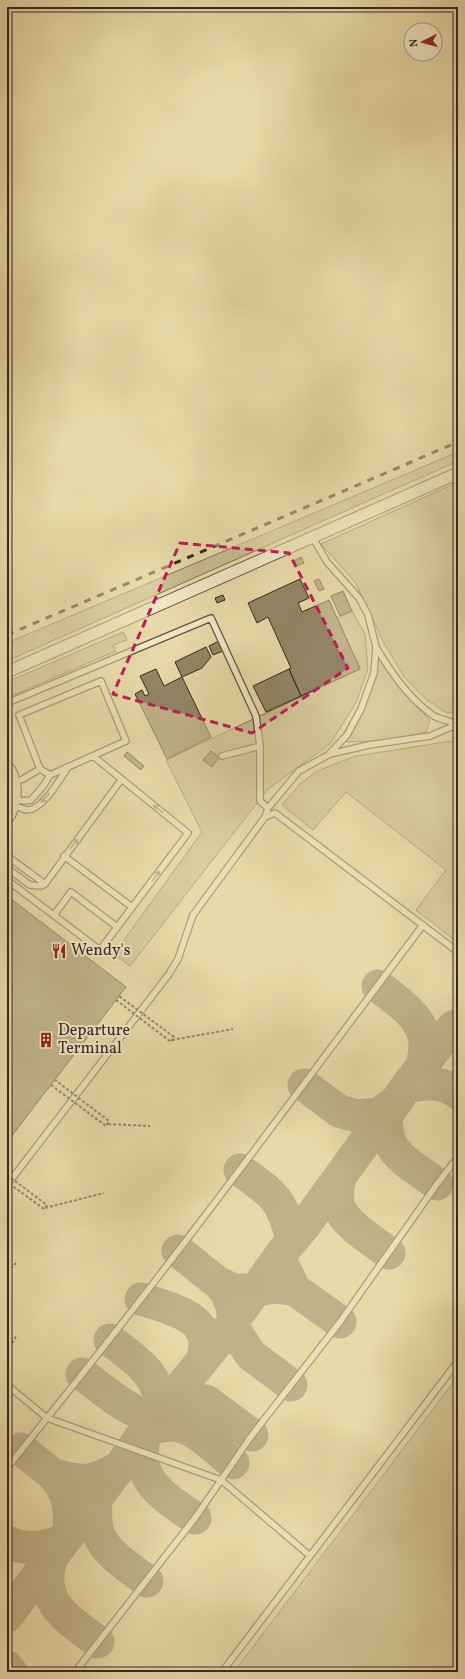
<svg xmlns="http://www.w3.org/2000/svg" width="465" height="1679" font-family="Vollkorn,serif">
	<rect width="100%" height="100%" fill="#e8daa8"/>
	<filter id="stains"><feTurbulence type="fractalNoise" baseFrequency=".005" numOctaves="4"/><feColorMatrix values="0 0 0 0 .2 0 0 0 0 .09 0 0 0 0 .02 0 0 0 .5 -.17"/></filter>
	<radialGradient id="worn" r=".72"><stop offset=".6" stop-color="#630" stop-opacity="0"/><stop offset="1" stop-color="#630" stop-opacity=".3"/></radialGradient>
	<path fill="#c9bc91" stroke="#7e7258" d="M 458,452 L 458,461 L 7,661 L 7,643 Z
		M 458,482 L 458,711 L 447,713 L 427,700 L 404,677 L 384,643 L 355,582 L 321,544 Z
		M 352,611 L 365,634 L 368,669 L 356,703 L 330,744 L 268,789 L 130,966 L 114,954 L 202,832 L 166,760 L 360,669 L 337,618 Z
		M 123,632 L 127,640 L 113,645 L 116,651 L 7,698 L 7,682 Z
		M 378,657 L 400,689 L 430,720 L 426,732 L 382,741 L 345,742 L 356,725 L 376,678 Z
		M 458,740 L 458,943 L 416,910 L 446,870 L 346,792 L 313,830 L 282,805 L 299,785 L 317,771 L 356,756 Z
		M 458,1376 L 458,1672 L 234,1672 Z"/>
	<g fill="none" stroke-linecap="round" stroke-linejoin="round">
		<path stroke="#8e8163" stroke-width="33" d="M 378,986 C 398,1002 426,1018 425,1047 C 425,1054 423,1060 422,1066
			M 304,1085 L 339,1111 L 357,1116 L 379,1114 L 397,1101
			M 406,1087 C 424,1083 442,1081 458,1093
			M 386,1116 C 387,1125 386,1135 391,1144 C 399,1161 422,1172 437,1184
			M 240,1170 C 273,1194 282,1198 292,1240
			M 340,1177 C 338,1186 336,1198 339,1207 C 345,1225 375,1242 389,1253
			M 178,1251 L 217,1282 L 233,1290 L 255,1290 L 276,1287 L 294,1289
			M 285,1269 L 294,1289 L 340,1322
			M 217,1282 L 226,1291 L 232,1306 L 235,1331 L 251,1355 L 291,1385
			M 141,1299 C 160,1305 200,1314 204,1337 C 206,1345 204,1352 203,1359
			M 110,1340 C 129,1355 160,1374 159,1402 C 159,1407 157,1413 156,1418
			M 82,1374 C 97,1385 129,1413 146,1414 C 152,1415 158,1412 163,1409
			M 168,1402 L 179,1399 L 206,1401 L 252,1435
			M 21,1449 L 52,1474
			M 96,1497 C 96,1509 94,1521 98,1532 C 105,1554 129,1567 147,1581
			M 195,1518 C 173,1503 144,1487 142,1457 C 142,1449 144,1441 144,1432 C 185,1412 202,1439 233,1463
			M 69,1533 C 70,1508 70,1493 52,1474 C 82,1484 93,1483 120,1467
			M 7,1542 C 28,1551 44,1548 64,1540
			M 52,1557 C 36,1602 67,1618 98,1642
			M 7,1616 L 120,1467 L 144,1432 L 224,1334 L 284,1250 L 304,1226 L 365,1142 L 386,1116 L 406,1087 L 438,1045 L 453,1027 L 458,1025
			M 7,1667 L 11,1672"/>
	</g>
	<path fill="#928566" stroke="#34281e" d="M 301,557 L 304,563 L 296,566 L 294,561 Z
		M 300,579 L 309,598 L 298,603 L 302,612 L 329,600 L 360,669 L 301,696 L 289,669 L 291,668 L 268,617 L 257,623 L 248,603 Z
		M 319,579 L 324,589 L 319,591 L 314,581 Z
		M 343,591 L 352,611 L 340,616 L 331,596 Z
		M 223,595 L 225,600 L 217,603 L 215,598 Z
		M 219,641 L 223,651 L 213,655 L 209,646 Z
		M 206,647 L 211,657 L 202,668 L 182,677 L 175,662 Z
		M 156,669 L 164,686 L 182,677 L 211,737 L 167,759 L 135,694 L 142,690 L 145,696 L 149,694 L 140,676 Z
		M 289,669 L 301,696 L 266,712 L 253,686 Z
		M 211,751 L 219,757 L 212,767 L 203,760 Z
		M 127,752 L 144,766 L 141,770 L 124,756 Z
		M 7,896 L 126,987 L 7,1142 Z"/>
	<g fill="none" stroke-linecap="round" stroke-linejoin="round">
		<g stroke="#615440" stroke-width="8">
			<path id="lane" d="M 313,538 L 327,562 L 359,598 L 368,615 L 376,647 L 374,673 L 361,709 L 347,735 L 330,753
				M 376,647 C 391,673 409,699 434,716 C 441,720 450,721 458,724
				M 101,681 L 126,741 L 50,775 L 40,769 L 19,715 Z
				M 7,703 L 211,618 L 256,716 L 260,746 L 260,801 L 268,808
				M 222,756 L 260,746
				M 14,782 L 23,779 L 40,769
				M 14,798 L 23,801 L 31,800 L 44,785 L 50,775
				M 11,804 C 16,806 22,809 27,810 C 43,810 60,779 68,767
				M 265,817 L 275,813 L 458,952
				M 7,856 L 45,884
				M 64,856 L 132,907
				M 7,868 L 30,885 L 41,886 L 45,884 L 121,780
				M 7,880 L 100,950 L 188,833 L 93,756
				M 54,915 L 71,892 L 117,927
				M 7,1185 L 169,974 L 178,959 L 193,915 L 265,817 L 268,808 L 299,771 L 330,754 L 369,745 L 430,736 L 458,724
				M 7,1385 L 47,1418 L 7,1468
				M 309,1555 L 221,1480 L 47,1418 C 177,1257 299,1090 423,925
				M 75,1672 L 195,1518 L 252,1435 L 340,1322 L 437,1184 L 458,1157
				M 222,1672 L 458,1361"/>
		</g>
		<g stroke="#615440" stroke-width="13">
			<path id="street" d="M 7,672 L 458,473"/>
		</g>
		<g stroke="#34281e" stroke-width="19">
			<path id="primary" d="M 7,771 C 15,785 13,800 7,814"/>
		</g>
		<path stroke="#34281e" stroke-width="2" stroke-dasharray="3 2" stroke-linecap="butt" d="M 172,1040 L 233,1029
			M 108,1124 L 150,1126
			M 45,1208 L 104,1193
			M 7,1272 L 16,1263
			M 7,1339 L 13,1342 L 16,1336"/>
		<use href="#lane" stroke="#f0e7c6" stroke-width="5.5"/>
		<use href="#street" stroke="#f0e7c6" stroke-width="11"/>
		<use href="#primary" stroke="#e8daa8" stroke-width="17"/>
		<path stroke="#34281e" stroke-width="3" stroke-dasharray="7 7" stroke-linecap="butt" d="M 7,635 L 458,442"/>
		<path stroke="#34281e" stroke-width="2" stroke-dasharray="3 2" stroke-linecap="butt" d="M 116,1000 L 171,1042 L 174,1037 L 119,996
			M 51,1085 L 106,1126 L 109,1121 L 55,1080
			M 7,1175 L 47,1205 L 44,1209 L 7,1182"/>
	</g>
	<defs><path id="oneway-shaft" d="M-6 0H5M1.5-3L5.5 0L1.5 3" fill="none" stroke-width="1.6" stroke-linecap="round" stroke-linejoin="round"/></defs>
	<g stroke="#928872">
		<use href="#oneway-shaft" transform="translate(45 798) rotate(133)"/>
		<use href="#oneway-shaft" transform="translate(158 809) rotate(-142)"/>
		<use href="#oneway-shaft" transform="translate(74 844) rotate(-53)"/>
		<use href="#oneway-shaft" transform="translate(156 876) rotate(-53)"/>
	</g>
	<path d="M0 0H465V1679H0ZM 180,543 L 289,553 L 348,668 L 252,733 L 113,694 Z" fill="#e8daa8" fill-opacity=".55" fill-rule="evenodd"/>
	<path fill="none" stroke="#c2185b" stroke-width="3" stroke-dasharray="8 5" stroke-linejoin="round" d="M 180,543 L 289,553 L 348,668 L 252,733 L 113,694 Z"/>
	<defs>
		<g id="restaurant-bare" transform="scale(1.2)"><path d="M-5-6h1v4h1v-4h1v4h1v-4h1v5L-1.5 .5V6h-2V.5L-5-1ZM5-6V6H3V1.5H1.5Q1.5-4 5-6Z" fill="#8f2418" stroke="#f0e7c6" stroke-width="2.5" paint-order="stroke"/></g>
		<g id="building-bare" transform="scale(1.2)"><path d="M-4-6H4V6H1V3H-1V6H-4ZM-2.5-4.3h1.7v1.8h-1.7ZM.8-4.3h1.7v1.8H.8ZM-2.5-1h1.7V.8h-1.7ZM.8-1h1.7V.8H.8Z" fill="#8f2418" stroke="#f0e7c6" stroke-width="2.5" paint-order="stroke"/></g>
	</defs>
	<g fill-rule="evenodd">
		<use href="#restaurant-bare" x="59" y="951"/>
		<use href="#building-bare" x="46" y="1040"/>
	</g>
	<g text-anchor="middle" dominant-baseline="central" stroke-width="4" stroke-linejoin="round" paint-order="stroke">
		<g font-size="16" fill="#34281e" stroke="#f0e7c6" text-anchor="start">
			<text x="71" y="951">Wendy's</text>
			<text x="58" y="1031">Departure<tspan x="58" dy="18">Terminal</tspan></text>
		</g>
	</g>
	<rect width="465" height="1679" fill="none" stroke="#e8daa8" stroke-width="24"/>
	<rect x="8" y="8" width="449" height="1663" fill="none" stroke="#34281e" stroke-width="2"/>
	<rect x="12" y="12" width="441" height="1655" fill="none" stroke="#34281e"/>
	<g transform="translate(423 42) rotate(264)"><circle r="19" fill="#f0e7c6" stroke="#a59b83"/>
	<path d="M0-3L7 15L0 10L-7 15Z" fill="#8f2418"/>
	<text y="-6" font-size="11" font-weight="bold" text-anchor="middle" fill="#34281e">N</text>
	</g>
	<rect width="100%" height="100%" filter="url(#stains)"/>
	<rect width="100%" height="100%" fill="url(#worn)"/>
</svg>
